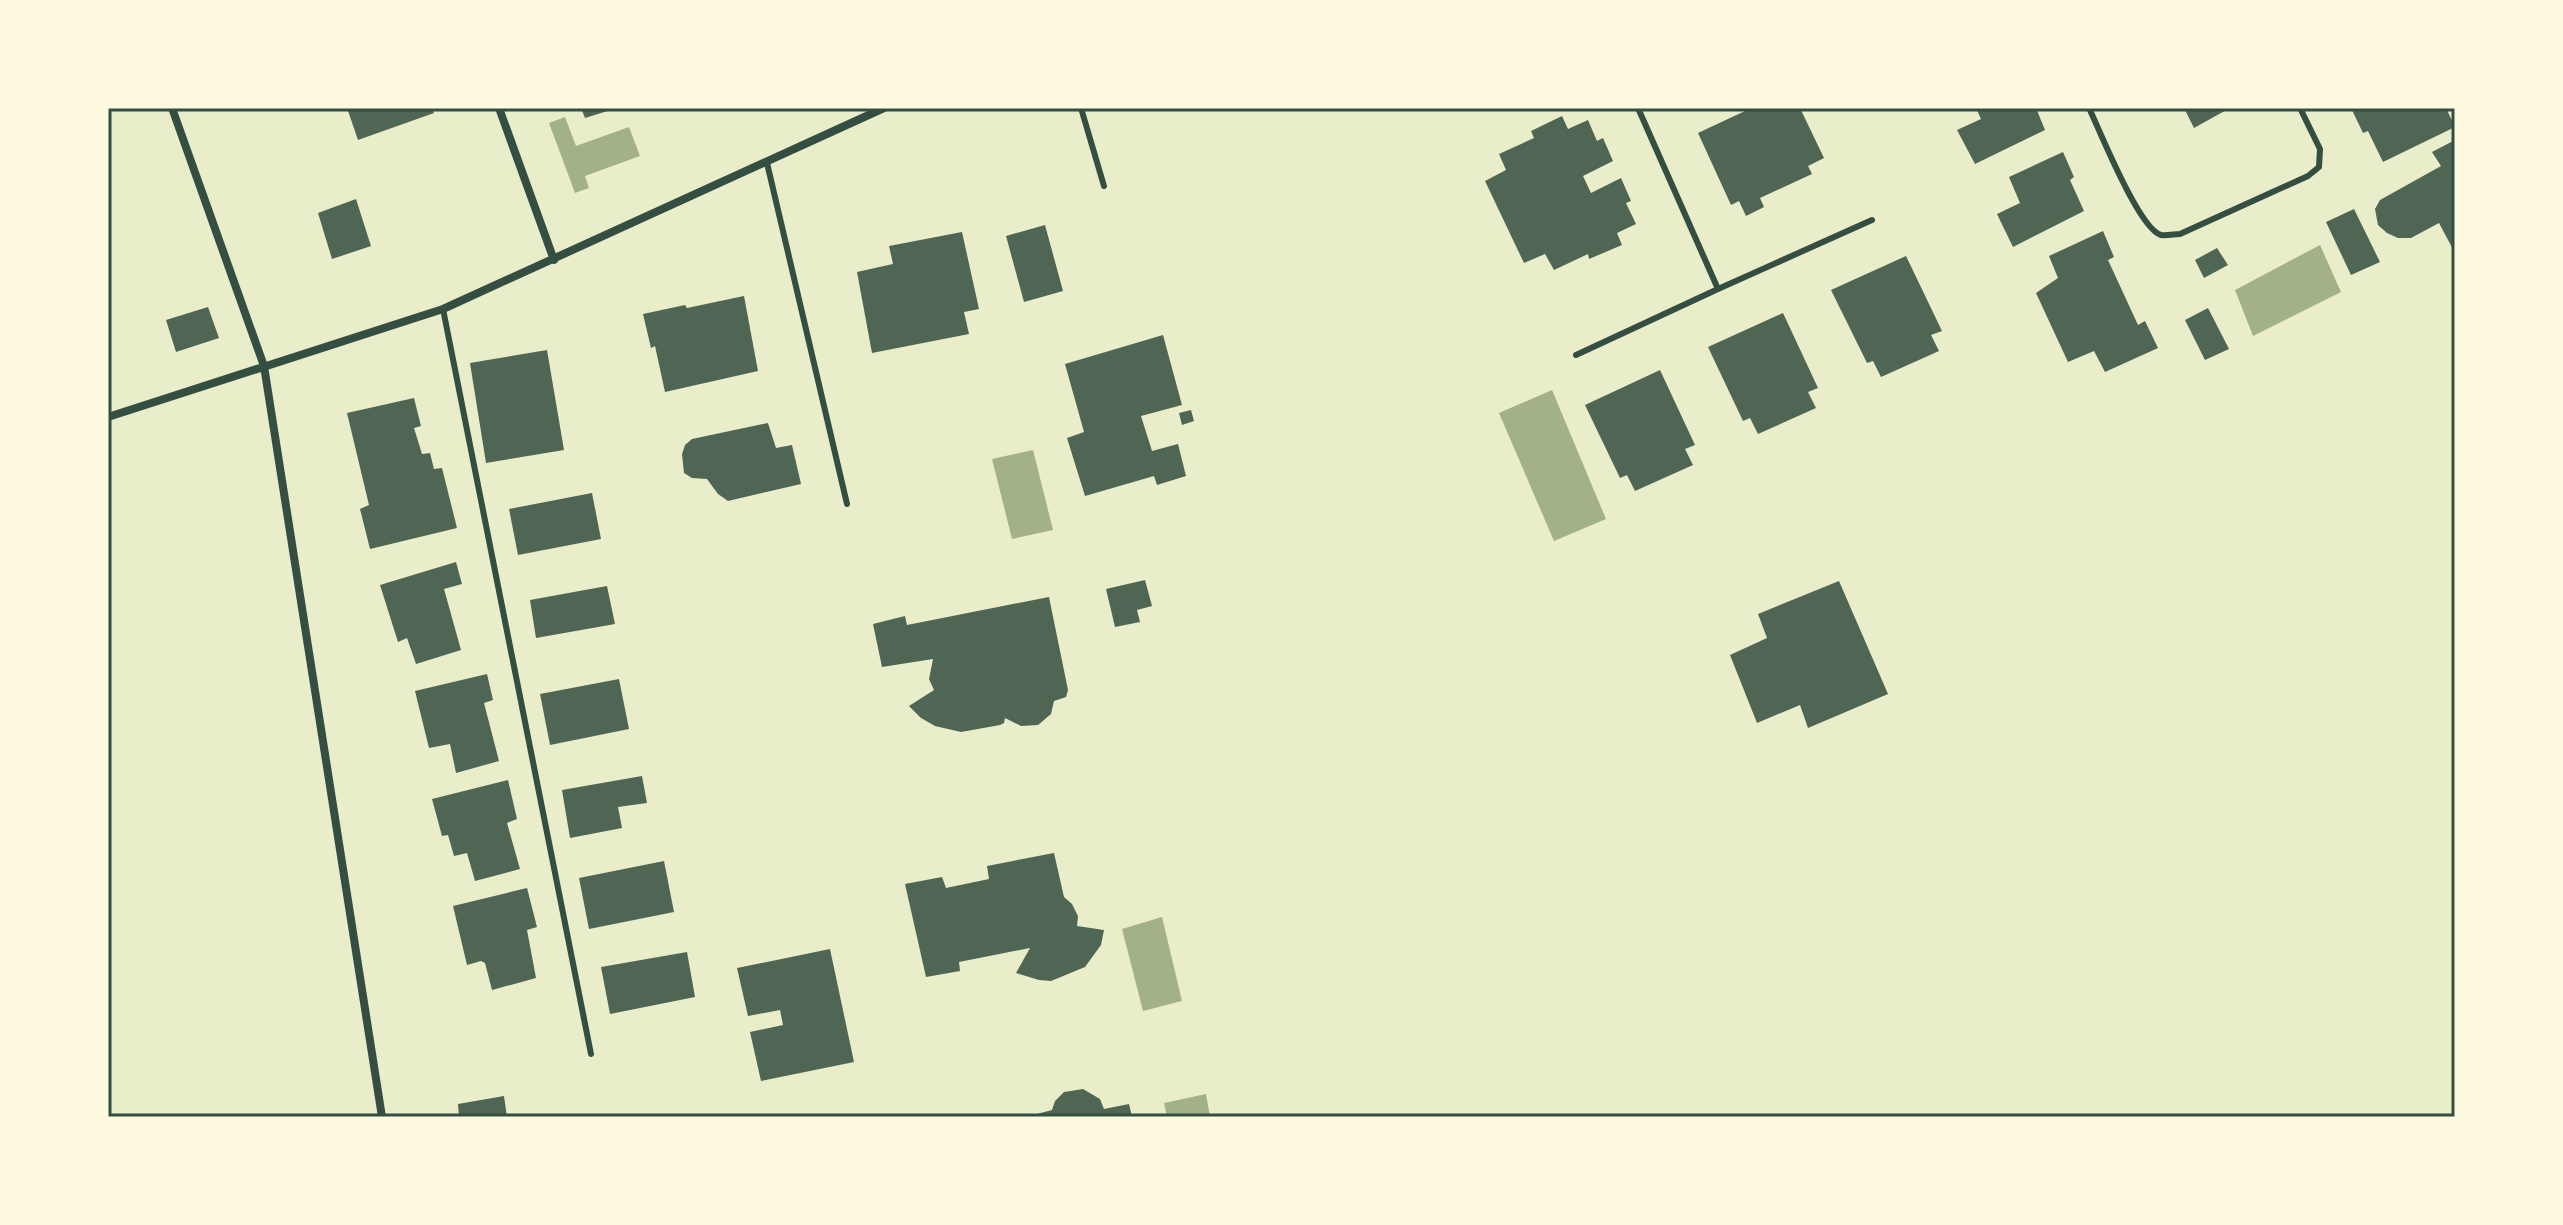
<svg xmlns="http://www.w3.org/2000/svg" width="2563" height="1225" font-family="Montserrat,sans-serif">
	<rect width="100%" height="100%" fill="#e9edc9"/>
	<path fill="#a3b18a" d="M 565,117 L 576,146 L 629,127 L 640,156 L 585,176 L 589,188 L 575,193 L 549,123 Z
		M 2320,245 L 2341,292 L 2253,336 L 2235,290 Z
		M 1552,390 L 1606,519 L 1554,541 L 1499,413 Z
		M 1033,450 L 1053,530 L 1012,539 L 992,459 Z
		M 1162,917 L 1182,1001 L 1143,1011 L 1122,929 Z
		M 1206,1094 L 1210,1117 L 1167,1117 L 1164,1103 Z"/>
	<path fill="#4f6655" d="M 347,108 L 432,108 L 434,113 L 358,140 Z
		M 581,108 L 614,108 L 614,109 L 585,118 Z
		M 1744,108 L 1800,108 L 1824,158 L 1808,166 L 1812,174 L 1760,198 L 1764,207 L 1746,216 L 1739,201 L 1731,205 L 1698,133 L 1745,111 Z
		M 1976,108 L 2036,108 L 2045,130 L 1975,164 L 1957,130 L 1981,119 Z
		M 2184,108 L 2230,108 L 2194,128 Z
		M 2351,108 L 2446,108 L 2455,127 L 2383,162 L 2368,131 L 2363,133 Z
		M 1562,116 L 1568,129 L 1588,120 L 1597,141 L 1603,138 L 1613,161 L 1583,176 L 1591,193 L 1621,178 L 1631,201 L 1626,203 L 1636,224 L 1617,233 L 1622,245 L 1589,259 L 1588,254 L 1554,270 L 1545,254 L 1524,263 L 1485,181 L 1506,170 L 1499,154 L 1534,138 L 1531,131 Z
		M 2455,140 L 2455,253 L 2439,223 L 2411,238 L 2398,238 L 2387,233 L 2378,225 L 2375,209 L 2380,200 L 2441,166 L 2432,152 Z
		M 2063,152 L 2074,177 L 2070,180 L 2084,211 L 2013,247 L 1997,214 L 2020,203 L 2009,177 Z
		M 356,199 L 371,246 L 332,259 L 318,213 Z
		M 2354,209 L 2380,262 L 2351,275 L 2326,222 Z
		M 1045,225 L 1063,291 L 1024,302 L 1006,236 Z
		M 2103,231 L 2114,257 L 2108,260 L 2138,325 L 2145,321 L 2158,348 L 2105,372 L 2094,351 L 2068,362 L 2036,293 L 2058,278 L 2049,256 Z
		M 962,232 L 979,309 L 964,312 L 969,334 L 872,353 L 857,272 L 893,264 L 889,246 Z
		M 2217,248 L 2228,265 L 2204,278 L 2195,260 Z
		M 1906,256 L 1942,331 L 1931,335 L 1939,351 L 1881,377 L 1873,361 L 1867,363 L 1831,290 Z
		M 744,296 L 758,371 L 665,392 L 655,346 L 651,348 L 643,314 L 685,305 L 687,308 Z
		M 208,307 L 219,338 L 176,352 L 166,320 Z
		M 2208,308 L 2229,349 L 2205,360 L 2185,320 Z
		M 1783,313 L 1818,388 L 1808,392 L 1816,408 L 1758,434 L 1750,418 L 1743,421 L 1708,347 Z
		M 1163,335 L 1182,405 L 1141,416 L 1152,451 L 1178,444 L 1186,476 L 1157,485 L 1154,476 L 1085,496 L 1067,438 L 1084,432 L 1065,364 Z
		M 547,350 L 564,450 L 486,463 L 470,363 Z
		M 1660,370 L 1695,445 L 1685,449 L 1693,465 L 1635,491 L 1627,475 L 1620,478 L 1585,405 Z
		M 414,398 L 421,426 L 414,428 L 422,454 L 430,453 L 434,469 L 442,468 L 457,528 L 370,549 L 360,509 L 369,505 L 347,413 Z
		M 1191,410 L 1194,421 L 1182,425 L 1179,413 Z
		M 768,423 L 776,448 L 792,445 L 801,484 L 728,501 L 718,494 L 707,479 L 692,478 L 684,473 L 682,454 L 685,445 L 692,439 Z
		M 592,493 L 601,539 L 518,555 L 509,509 Z
		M 456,562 L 462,584 L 444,589 L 461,650 L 416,664 L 407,638 L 398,642 L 380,585 Z
		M 1145,580 L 1152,606 L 1137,610 L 1140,622 L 1115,627 L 1106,589 Z
		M 1839,581 L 1888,694 L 1808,728 L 1800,705 L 1757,723 L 1730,655 L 1767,638 L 1758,614 Z
		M 607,586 L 615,624 L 536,638 L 530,600 Z
		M 1049,597 L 1068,690 L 1066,697 L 1054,701 L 1051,714 L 1038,725 L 1021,726 L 1005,718 L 1004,723 L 1000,725 L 961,732 L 935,726 L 921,718 L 909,706 L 934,690 L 929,679 L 933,659 L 882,667 L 873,624 L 905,616 L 907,625 Z
		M 487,674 L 493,700 L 484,703 L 499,761 L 456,773 L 450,744 L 429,748 L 415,691 Z
		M 619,679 L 629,729 L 550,745 L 540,694 Z
		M 642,776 L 647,803 L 618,807 L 622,828 L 570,838 L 562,790 Z
		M 508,780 L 517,819 L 507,823 L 520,869 L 475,881 L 467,853 L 454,856 L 448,835 L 442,836 L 432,799 Z
		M 1054,853 L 1064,897 L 1072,904 L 1078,916 L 1077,926 L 1104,930 L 1101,945 L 1085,967 L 1051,981 L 1039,980 L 1016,973 L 1030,948 L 959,962 L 960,971 L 926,977 L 905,884 L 942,877 L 946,888 L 989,879 L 987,866 Z
		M 664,861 L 674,912 L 589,929 L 579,878 Z
		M 527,888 L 537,927 L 527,930 L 536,978 L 492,990 L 485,963 L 481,961 L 467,965 L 453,906 Z
		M 830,949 L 854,1062 L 761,1081 L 750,1032 L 783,1025 L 780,1010 L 748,1016 L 737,968 Z
		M 687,952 L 695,997 L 610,1014 L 601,967 Z
		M 1083,1089 L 1100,1099 L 1104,1109 L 1129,1104 L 1132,1117 L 1025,1117 L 1052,1110 L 1055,1101 L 1064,1092 Z
		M 504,1096 L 507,1117 L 459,1117 L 458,1104 Z"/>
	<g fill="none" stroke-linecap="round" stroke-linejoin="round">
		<path stroke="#344e41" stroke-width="6" d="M 1081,108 L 1104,186
			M 1638,108 L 1718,289 L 1872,220
			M 2089,108 C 2100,131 2139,229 2161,235 C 2166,236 2175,234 2180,234 L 2308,176 L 2319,167 L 2320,149 L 2300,108
			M 767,163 L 847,504
			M 443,309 L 591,1054
			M 1576,355 L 1718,289"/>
		<path stroke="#344e41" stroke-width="8" d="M 172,108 L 264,366 L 382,1117
			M 499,108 L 554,260
			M 108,417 L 443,309 L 884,108"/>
	</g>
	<rect width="2563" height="1225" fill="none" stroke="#fefae0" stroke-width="220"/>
	<rect x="110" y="110" width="2343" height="1005" fill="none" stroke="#344e41" stroke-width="3"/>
</svg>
